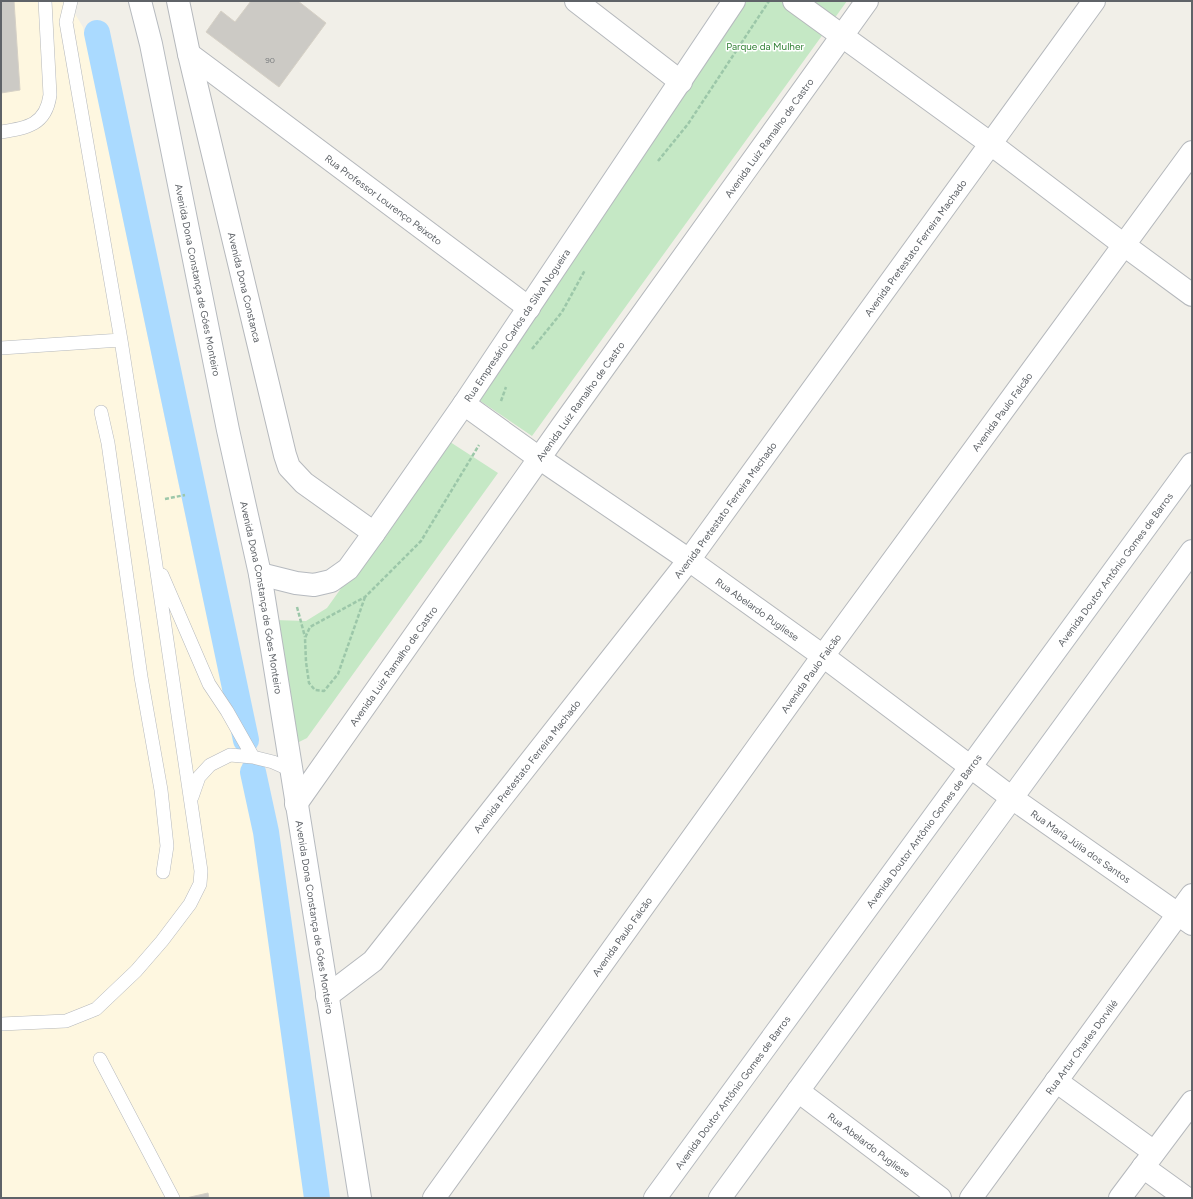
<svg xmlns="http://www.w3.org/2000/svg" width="1193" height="1199" font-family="Figtree,sans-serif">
	<rect width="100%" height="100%" fill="#f1efe8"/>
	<path fill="#fef7e0" d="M 1,1 L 67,1 L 83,27 L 199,581 L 253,811 L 306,1198 L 1,1198 Z"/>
	<path fill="#c5e8c5" d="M 747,1 L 847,1 L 532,436 L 476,398 Z
		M 447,440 L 498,473 L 307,738 L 293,745 L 274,620 L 306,621 L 327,608 Z"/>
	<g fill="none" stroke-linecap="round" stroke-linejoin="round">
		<path stroke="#aadaff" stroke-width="26" d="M 97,33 L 246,740
			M 253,772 L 266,832 L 317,1198"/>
	</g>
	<path fill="#cccac5" stroke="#d6d1c6" d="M 1,1 L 14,1 L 20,90 L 1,93 Z
		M 251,1 L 298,1 L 326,23 L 279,87 L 206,32 L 221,11 L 235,22 Z
		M 208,1193 L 209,1198 L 186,1198 Z"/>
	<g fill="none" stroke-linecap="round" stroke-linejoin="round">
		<g stroke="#b5b8bc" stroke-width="14">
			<path id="lane" d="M 1,132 C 27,128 46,125 50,95 L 45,1
				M 1,348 L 121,340
				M 101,412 L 108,443 L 141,677 L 161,790 L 167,846 L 163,872
				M 162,575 L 209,684 L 227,711 L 253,757
				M 192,797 L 199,777 L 210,765 L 230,755 L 253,757 L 273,762 L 291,770
				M 1,1024 L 66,1021 L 96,1009 L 136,971 L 162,941 L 190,904 L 200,884 L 201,871 L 155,559 L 121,340 L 66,22 L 71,1
				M 100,1059 L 173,1198"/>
		</g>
		<g stroke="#b5b8bc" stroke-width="24">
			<g id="street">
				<path id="s1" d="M 178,1 L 189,54 L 285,455 L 289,467 L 304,483 L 374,533"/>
				<path d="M 576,1 L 681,82"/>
				<path d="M 794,1 L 991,144 L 1124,245 L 1192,295"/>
				<path id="s2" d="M 189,54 L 529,308"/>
				<path id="s3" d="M 464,404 L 539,458 L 689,560 L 823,656 L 1012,798 L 1192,924"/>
				<path id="s4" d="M 296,804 L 562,426 L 867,1"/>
				<path id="s5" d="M 327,996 L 373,961 L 689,560 L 1094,1"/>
				<path d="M 1056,1081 L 1154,1152"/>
				<path id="s6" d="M 798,1091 L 940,1198"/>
				<path d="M 1143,1167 L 1186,1198"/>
				<path id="s7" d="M 434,1198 L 823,656 L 1192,152"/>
				<path id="s8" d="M 971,1198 L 1192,895"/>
				<path d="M 1120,1198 L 1192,1102"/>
			</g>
		</g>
		<g stroke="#b6babf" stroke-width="24">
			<g id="secondary">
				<path id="s9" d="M 140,1 L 151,44 L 228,430 L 260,574 L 360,1198"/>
				<path id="s10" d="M 260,574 L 296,583 L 314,585 L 331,581 L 348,569 L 374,533 L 464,404 L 734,1"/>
				<path id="s11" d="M 655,1198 L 1192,464"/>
				<path d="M 720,1198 L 1192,551"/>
			</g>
		</g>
		<path stroke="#9cc7a9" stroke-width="2.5" stroke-dasharray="4 2" stroke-linecap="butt" d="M 658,161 L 688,124 L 769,1
			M 532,349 L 562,312 L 585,270
			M 501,401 L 506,387
			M 165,499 L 185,495
			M 365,597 L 338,674 L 324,691 L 315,690 L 309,683 L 306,662 L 305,638 L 310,627 L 365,597 L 421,541 L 479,445
			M 297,607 L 305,637"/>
		<use href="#lane" stroke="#fff" stroke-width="13"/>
		<use href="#street" stroke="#fff" stroke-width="22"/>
		<use href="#secondary" stroke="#fff" stroke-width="22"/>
	</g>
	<g text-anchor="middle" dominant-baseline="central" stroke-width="3" stroke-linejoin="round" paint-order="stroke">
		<g font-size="8" fill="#7a7d7f">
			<text x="270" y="60">90</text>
		</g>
		<g font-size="10" fill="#348238" stroke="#fff">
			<text x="765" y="46">Parque da Mulher</text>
		</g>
		<g font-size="10" fill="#5f6368" stroke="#fff">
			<text stroke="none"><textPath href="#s4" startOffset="817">Avenida Luiz Ramalho de Castro</textPath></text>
			<text stroke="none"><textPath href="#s2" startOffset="243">Rua Professor Lourenço Peixoto</textPath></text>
			<text stroke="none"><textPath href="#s5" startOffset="954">Avenida Pretestato Ferreira Machado</textPath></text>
			<text stroke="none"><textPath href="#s9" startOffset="285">Avenida Dona Constança de Góes Monteiro</textPath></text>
			<text stroke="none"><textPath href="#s1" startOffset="294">Avenida Dona Constanca</textPath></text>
			<text stroke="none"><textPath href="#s10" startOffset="390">Rua Empresário Carlos da Silva Nogueira</textPath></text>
			<text stroke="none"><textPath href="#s4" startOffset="493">Avenida Luiz Ramalho de Castro</textPath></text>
			<text stroke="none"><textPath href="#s7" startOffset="970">Avenida Paulo Falcão</textPath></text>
			<text stroke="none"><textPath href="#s5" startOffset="630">Avenida Pretestato Ferreira Machado</textPath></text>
			<text stroke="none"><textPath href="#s11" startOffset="779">Avenida Doutor Antônio Gomes de Barros</textPath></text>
			<text stroke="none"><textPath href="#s9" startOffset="609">Avenida Dona Constança de Góes Monteiro</textPath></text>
			<text stroke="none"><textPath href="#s3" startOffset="358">Rua Abelardo Pugliese</textPath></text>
			<text stroke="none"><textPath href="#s4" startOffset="169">Avenida Luiz Ramalho de Castro</textPath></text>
			<text stroke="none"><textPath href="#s7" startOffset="646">Avenida Paulo Falcão</textPath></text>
			<text stroke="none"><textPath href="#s5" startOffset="306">Avenida Pretestato Ferreira Machado</textPath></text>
			<text stroke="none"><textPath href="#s11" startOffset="455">Avenida Doutor Antônio Gomes de Barros</textPath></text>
			<text stroke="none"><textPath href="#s3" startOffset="759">Rua Maria Júlia dos Santos</textPath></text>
			<text stroke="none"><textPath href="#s9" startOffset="933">Avenida Dona Constança de Góes Monteiro</textPath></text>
			<text stroke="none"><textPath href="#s7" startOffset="322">Avenida Paulo Falcão</textPath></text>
			<text stroke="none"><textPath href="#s8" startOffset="187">Rua Artur Charles Dorvillé</textPath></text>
			<text stroke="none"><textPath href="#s11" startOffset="131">Avenida Doutor Antônio Gomes de Barros</textPath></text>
			<text stroke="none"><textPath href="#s6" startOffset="89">Rua Abelardo Pugliese</textPath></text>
		</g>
	</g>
	<rect width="1193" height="1199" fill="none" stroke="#5f6368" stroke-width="4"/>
</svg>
